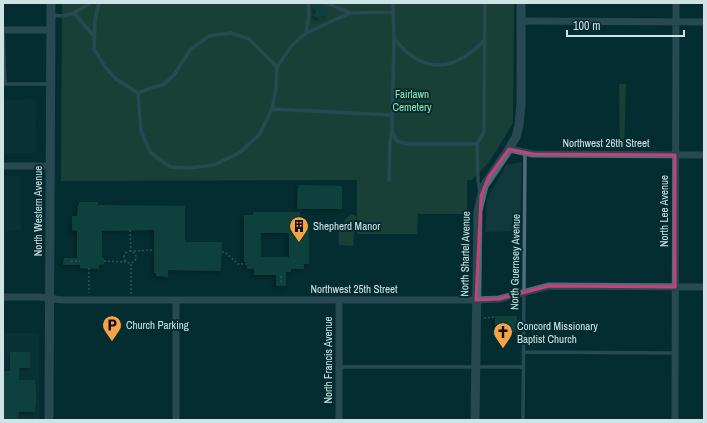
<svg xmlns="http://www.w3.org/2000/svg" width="707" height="423" font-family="'Archivo Narrow',sans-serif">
	<defs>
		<filter id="shadow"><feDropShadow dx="-2" dy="2" stdDeviation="2" flood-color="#0009"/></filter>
	</defs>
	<rect width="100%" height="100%" fill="#042d32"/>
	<path fill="#11383c" d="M 36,99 L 35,153 L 3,153 L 3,100 Z
		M 522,162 L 520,231 L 485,232 L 487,199 L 506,165 Z
		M 3,176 L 21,176 L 21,230 L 6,231 L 5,289 L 3,289 Z
		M 3,333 L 39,333 L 39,420 L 18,420 L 19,371 L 3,371 Z"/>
	<path fill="#34583d" d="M 62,3 L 514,3 L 513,123 L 489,162 L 472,180 L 467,180 L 467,214 L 418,214 L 417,234 L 357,234 L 357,180 L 61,181 Z
		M 619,84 L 626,84 L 624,149 L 620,149 Z
		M 351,214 L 356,216 L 353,246 L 339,245 C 338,229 339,225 351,214 Z"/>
	<path fill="#1c5a4f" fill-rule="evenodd" filter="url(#shadow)" d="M 321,3 L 323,8 L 327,8 L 327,16 L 323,16 L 320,20 L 313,15 L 316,12 L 313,7 Z
		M 298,185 L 342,186 L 342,209 L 297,209 Z
		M 79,202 L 98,202 L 98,205 L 185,206 L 185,242 L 222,242 L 221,271 L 168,270 L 168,277 L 156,276 L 156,273 L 154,273 L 154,230 L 102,231 L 102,258 L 104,258 L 104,264 L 99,265 L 99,269 L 80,268 L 80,265 L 63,265 L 64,258 L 77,258 L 77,231 L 72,230 L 72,216 L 77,216 L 78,205 L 79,205 Z
		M 253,212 L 300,212 L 300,223 L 309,223 L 309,264 L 304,264 L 304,269 L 291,269 L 291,272 L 286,272 L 286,286 L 276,286 L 276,275 L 254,275 L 254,269 L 247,269 L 247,262 L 244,262 L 244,215 L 253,215 ZM 261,233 L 289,233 L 289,257 L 261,257 Z
		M 495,316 L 517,316 L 516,332 L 495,332 Z
		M 10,352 L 30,352 L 30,368 L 19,368 L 19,380 L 35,380 L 35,385 L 36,385 L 36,406 L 35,407 L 35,412 L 19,412 L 18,420 L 3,420 L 3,371 L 10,371 Z"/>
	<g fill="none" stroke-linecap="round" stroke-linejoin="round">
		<path stroke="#607f83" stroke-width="1.5" stroke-dasharray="2 2" stroke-linecap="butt" d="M 130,230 L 131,251 L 154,250
			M124 257a6 6 0 1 1 12 0a6 6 0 1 1-12 0Z
			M 222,252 L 225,252 L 238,264 L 247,264
			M 71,261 L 80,261
			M 104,261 L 126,262
			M 131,264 L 131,294
			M 89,268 L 89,293
			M 281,282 L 281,275
			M 484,318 L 495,317
			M 510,332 L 510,334"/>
		<path stroke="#536b7a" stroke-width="3.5" d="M 99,3 L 95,20 L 94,49 L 105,67 L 116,79 L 138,93
			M 327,3 L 350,13 L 393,12
			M 393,3 L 394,39 L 392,131 L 397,141 L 407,144 L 477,144
			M 74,13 L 90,3
			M 52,15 L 62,16 L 74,13 L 93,35
			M 3,30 L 5,84 L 50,84
			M 306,33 L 309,14 L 308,3
			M 394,39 C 399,44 404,50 409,54 C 438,76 463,62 485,40
			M 138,93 L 141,131 L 150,152 L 170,167 L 188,168 L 214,165 L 239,153 L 259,135 L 272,109 L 276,89 L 277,67 L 292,45 L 306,33 L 350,13
			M 138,93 L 151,88 L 163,85 L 174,75 L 190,50 L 209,36 L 231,33 L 249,39 L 277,67
			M 272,109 L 391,115
			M 389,180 L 390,142 L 392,131
			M 480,191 L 478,181 L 477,144 L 484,132 L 485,3
			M 523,352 L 675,353
			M 338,367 L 523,367
			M 523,420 L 525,152"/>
		<path stroke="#536b7a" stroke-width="7" d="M 521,21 L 704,22
			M 3,30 L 51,30
			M 509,149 L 533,154 L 704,155
			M 3,166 L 50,166
			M 3,297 L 40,297 L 62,300 L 476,300 L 499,299 L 549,286 L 704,287
			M 176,420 L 176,300
			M 339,420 L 339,300
			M 675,420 L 676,3"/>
		<path stroke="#536b7a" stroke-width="9" d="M 49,420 L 51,3
			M 475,420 L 478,211 L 484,186 L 509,149 L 516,137 L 519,125 L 521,105 L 521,3"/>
	</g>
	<path d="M0 0H707V423H0ZM 509,149 L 533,154 L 675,155 L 675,287 L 549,286 L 499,299 L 476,300 L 481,196 L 488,178 Z" fill="#042d32" fill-opacity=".55" fill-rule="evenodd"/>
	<path fill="none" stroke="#c54177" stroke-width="3" stroke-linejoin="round" d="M 509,149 L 533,154 L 675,155 L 675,287 L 549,286 L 499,299 L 476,300 L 481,196 L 488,178 Z"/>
	<defs>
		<g id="building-pin" transform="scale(1)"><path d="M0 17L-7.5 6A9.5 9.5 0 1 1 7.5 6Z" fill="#f5a346" stroke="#042d32"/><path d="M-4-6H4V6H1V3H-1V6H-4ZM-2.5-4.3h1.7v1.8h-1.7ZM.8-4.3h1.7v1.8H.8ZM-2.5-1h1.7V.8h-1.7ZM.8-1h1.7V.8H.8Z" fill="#111"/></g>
		<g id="parking-pin" transform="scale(1)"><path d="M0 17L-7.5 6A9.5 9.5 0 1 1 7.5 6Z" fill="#f5a346" stroke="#042d32"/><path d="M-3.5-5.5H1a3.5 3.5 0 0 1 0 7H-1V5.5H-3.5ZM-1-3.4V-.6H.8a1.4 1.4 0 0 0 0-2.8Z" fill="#111"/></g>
		<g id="church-pin" transform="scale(1)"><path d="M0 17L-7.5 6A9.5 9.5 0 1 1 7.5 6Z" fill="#f5a346" stroke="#042d32"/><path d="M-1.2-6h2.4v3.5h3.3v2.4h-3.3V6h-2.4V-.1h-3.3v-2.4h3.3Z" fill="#111"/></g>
	</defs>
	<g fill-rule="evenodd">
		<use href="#building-pin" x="299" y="226"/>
		<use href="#parking-pin" x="112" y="325"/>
		<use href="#church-pin" x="503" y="332"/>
	</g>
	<g text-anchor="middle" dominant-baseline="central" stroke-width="4" stroke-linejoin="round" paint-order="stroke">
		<g font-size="11" fill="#98e4aa" stroke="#042d32">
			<text x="412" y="94">Fairlawn<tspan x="412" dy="13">Cemetery</tspan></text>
		</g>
		<g font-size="11" fill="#cfe3e6" stroke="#042d32">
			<text x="606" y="143">Northwest 26th Street</text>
			<text transform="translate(38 211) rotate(-90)">North Western Avenue</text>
			<text transform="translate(664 211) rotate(-90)">North Lee Avenue</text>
			<text transform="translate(465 254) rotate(-89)">North Shartel Avenue</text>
			<text transform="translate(515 262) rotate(-89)">North Guernsey Avenue</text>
			<text x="354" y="289">Northwest 25th Street</text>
			<text transform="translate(328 360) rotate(-90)">North Francis Avenue</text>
		</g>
		<g font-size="11" fill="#cfe3e6" stroke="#042d32" text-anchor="start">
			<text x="313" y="226">Shepherd Manor</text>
			<text x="126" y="325">Church Parking</text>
			<text x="517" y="326">Concord Missionary<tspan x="517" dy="13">Baptist Church</tspan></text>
		</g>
	</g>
	<rect width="707" height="423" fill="none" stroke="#cfe3e6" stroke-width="8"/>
	<path d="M567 30v6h117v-6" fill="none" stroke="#cfe3e6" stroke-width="2"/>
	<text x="573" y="30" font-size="12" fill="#cfe3e6" stroke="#042d32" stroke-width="3" paint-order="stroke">100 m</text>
</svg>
